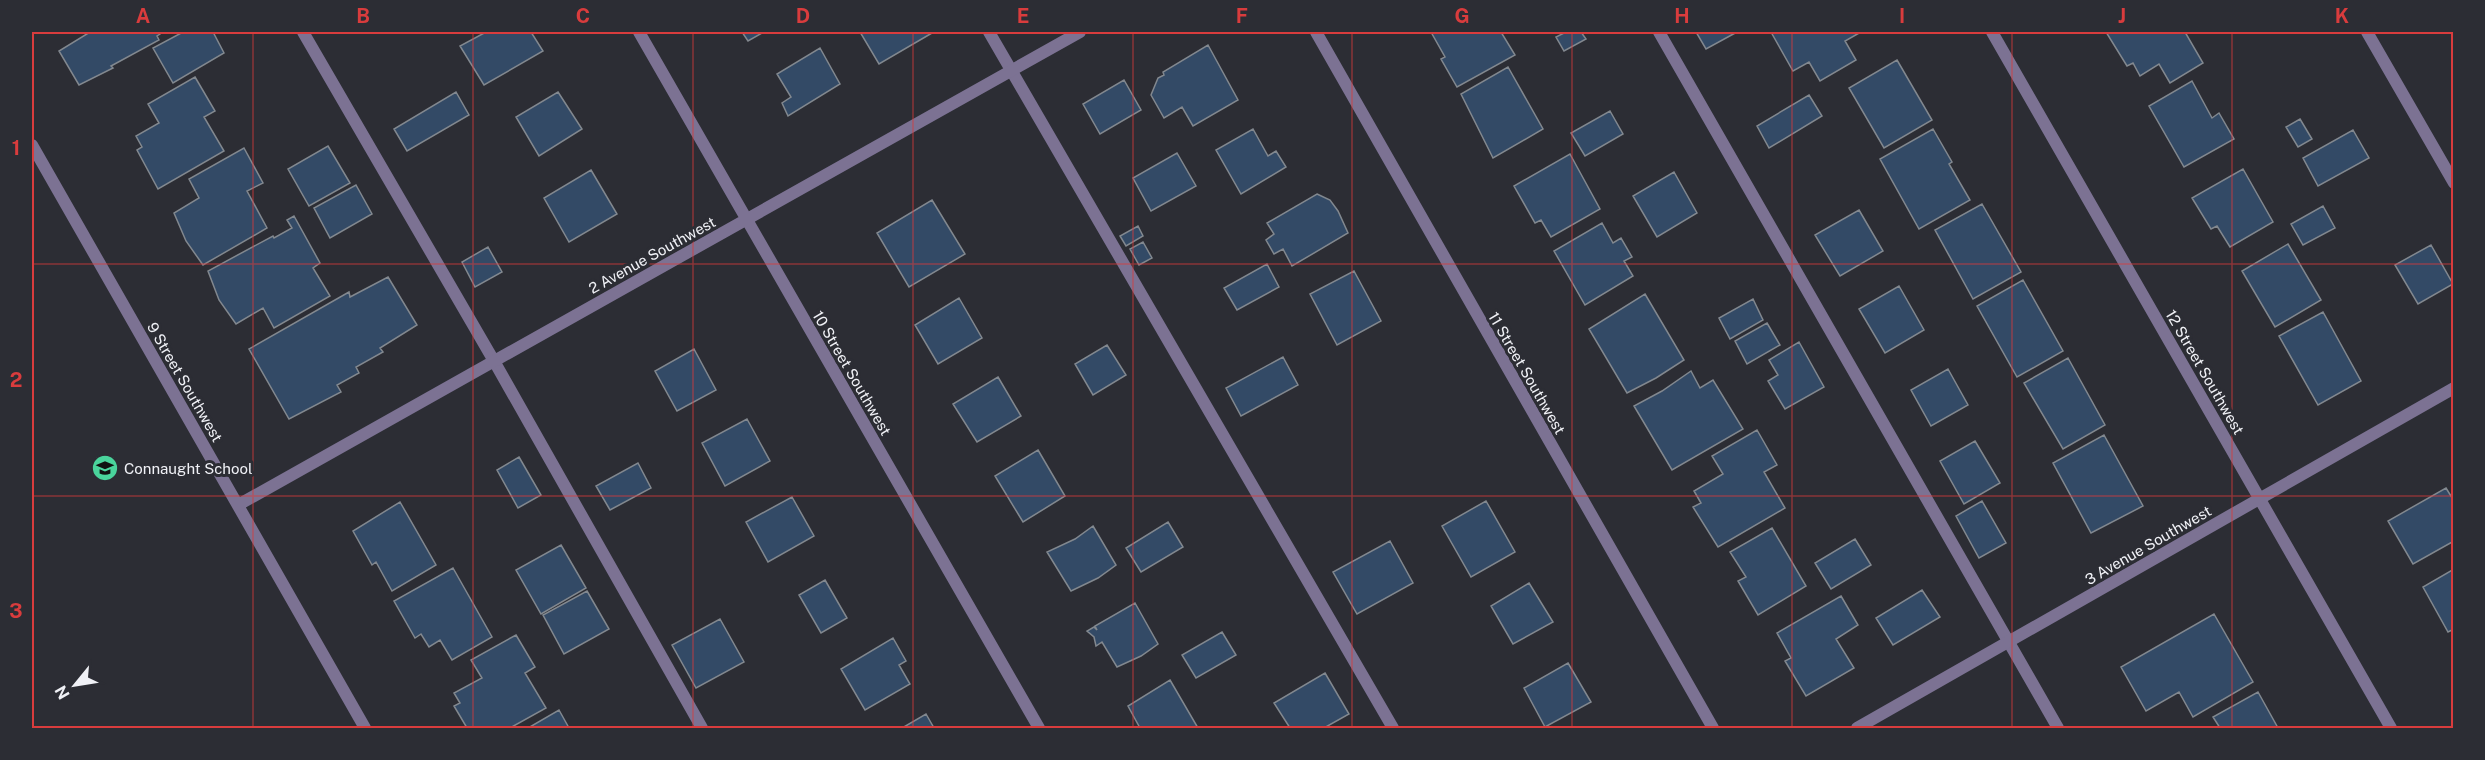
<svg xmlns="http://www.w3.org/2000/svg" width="2485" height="760" font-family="'Public Sans',sans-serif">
	<rect width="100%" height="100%" fill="#2c2d34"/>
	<path fill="#334a66" stroke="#82888f" stroke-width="1.5" d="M 90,32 L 159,32 L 160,34 L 157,36 L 159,40 L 111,66 L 113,68 L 79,85 L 59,51 Z
		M 183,32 L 213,32 L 224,53 L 173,83 L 153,48 Z
		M 486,32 L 531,32 L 543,51 L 484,85 L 460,46 Z
		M 742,32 L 764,32 L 748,41 Z
		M 860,32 L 931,32 L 932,33 L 879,64 Z
		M 1431,32 L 1501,32 L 1515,55 L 1457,87 L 1441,59 L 1445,57 Z
		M 1566,32 L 1581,32 L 1586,39 L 1564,51 L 1556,37 Z
		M 1696,32 L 1737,32 L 1706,49 Z
		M 1771,32 L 1861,32 L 1845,41 L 1856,60 L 1820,81 L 1809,62 L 1793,71 Z
		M 2106,32 L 2185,32 L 2203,63 L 2170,83 L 2159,64 L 2140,76 L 2133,63 L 2127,66 Z
		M 1208,45 L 1238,100 L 1193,126 L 1182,107 L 1164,118 L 1151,95 L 1158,78 L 1164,75 L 1163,72 Z
		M 820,48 L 840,84 L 788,116 L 782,103 L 791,97 L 777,74 Z
		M 1897,60 L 1932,120 L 1884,148 L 1849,88 Z
		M 1508,67 L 1543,129 L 1493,158 L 1461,94 Z
		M 195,77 L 215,111 L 204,117 L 224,151 L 158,189 L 137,150 L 142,147 L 136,136 L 159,123 L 148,104 Z
		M 1124,80 L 1141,110 L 1100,134 L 1083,104 Z
		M 2192,81 L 2212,118 L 2219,113 L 2234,139 L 2184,167 L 2149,106 Z
		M 456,92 L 469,115 L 407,151 L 394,129 Z
		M 558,92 L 582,129 L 539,156 L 516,117 Z
		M 1809,95 L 1822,116 L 1769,148 L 1757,126 Z
		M 1610,111 L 1623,134 L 1585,156 L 1571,133 Z
		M 2300,119 L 2312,139 L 2298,147 L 2286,127 Z
		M 1253,129 L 1268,156 L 1276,151 L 1286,167 L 1241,194 L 1216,150 Z
		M 1933,129 L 1952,162 L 1949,164 L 1970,200 L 1919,229 L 1880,159 Z
		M 2353,130 L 2369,158 L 2318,186 L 2303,158 Z
		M 328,146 L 350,183 L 309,206 L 288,169 Z
		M 244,148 L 263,183 L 247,191 L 267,228 L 203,265 L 186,241 L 174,213 L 199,198 L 189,179 Z
		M 1177,153 L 1196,186 L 1151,211 L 1133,178 Z
		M 1570,154 L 1600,209 L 1551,237 L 1541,220 L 1535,223 L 1514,186 Z
		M 2243,169 L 2273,222 L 2230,247 L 2217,226 L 2211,229 L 2192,198 Z
		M 591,170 L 617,214 L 569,242 L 544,198 Z
		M 1674,172 L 1697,213 L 1657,237 L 1633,196 Z
		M 356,185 L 372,214 L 330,238 L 314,208 Z
		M 1317,194 L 1330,200 L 1338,211 L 1348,233 L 1292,266 L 1283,249 L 1274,254 L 1266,240 L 1274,234 L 1267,223 Z
		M 932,200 L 965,254 L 909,287 L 877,233 Z
		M 1982,204 L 2021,272 L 1973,299 L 1935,230 Z
		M 2323,206 L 2335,228 L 2303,245 L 2291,224 Z
		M 1859,210 L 1883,251 L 1840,276 L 1815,235 Z
		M 294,216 L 320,263 L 313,268 L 330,296 L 274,328 L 263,308 L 236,324 L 219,300 L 208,271 L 273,236 L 274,238 L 292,228 L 287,220 Z
		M 1602,223 L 1613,243 L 1621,238 L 1632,257 L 1624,261 L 1633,276 L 1585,305 L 1554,251 Z
		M 1138,226 L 1143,236 L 1126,246 L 1120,236 Z
		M 1143,242 L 1152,258 L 1139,265 L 1130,249 Z
		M 2288,244 L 2321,300 L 2275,327 L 2242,271 Z
		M 2431,245 L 2453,284 L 2418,304 L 2395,265 Z
		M 488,247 L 502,272 L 475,287 L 462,262 Z
		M 1267,264 L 1279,287 L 1237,310 L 1224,288 Z
		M 1354,271 L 1381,321 L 1337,345 L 1310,294 Z
		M 388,277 L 417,325 L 380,348 L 383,352 L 356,367 L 359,373 L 337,385 L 341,392 L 289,419 L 249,349 L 349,292 L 350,297 Z
		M 2023,280 L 2063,351 L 2017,377 L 1977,306 Z
		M 1899,286 L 1924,330 L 1885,353 L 1859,309 Z
		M 1645,294 L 1684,360 L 1656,378 L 1627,393 L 1589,329 Z
		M 959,298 L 982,338 L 938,364 L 915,325 Z
		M 1753,299 L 1763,320 L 1730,339 L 1719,318 Z
		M 2323,312 L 2361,381 L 2318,405 L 2279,336 Z
		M 1767,323 L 1780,345 L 1747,364 L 1735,341 Z
		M 1799,342 L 1824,387 L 1785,409 L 1768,381 L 1778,375 L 1769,360 Z
		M 1107,345 L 1126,375 L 1093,395 L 1075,364 Z
		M 694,349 L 716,390 L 677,411 L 655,371 Z
		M 1283,357 L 1298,385 L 1241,416 L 1226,388 Z
		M 2068,358 L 2105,425 L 2063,449 L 2024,383 Z
		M 1948,369 L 1968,405 L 1931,426 L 1911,390 Z
		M 1691,371 L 1700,388 L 1713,380 L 1743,429 L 1672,470 L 1634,406 L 1662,391 Z
		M 998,377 L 1021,416 L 977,442 L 953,404 Z
		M 747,419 L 770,461 L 725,486 L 702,443 Z
		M 1757,430 L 1777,465 L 1764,472 L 1785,508 L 1718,547 L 1693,507 L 1701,503 L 1694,491 L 1723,474 L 1712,456 Z
		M 2104,435 L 2143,506 L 2091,533 L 2053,463 Z
		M 1975,441 L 2000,483 L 1964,504 L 1940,461 Z
		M 1038,450 L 1065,496 L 1023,522 L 995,476 Z
		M 519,457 L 541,495 L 518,508 L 497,470 Z
		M 638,463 L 651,488 L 610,510 L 596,486 Z
		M 2446,488 L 2454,501 L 2454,541 L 2413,564 L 2388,521 Z
		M 792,497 L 814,536 L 768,562 L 746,522 Z
		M 1486,501 L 1515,552 L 1471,577 L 1442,526 Z
		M 1982,501 L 2006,543 L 1979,558 L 1956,516 Z
		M 400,502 L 436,565 L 392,591 L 376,562 L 372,565 L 353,531 Z
		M 1168,522 L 1183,547 L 1141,572 L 1126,548 Z
		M 1093,526 L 1116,565 L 1098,578 L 1071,591 L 1047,552 L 1075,539 Z
		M 1772,528 L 1806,586 L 1758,615 L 1738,581 L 1746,577 L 1730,552 Z
		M 1855,539 L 1871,565 L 1831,589 L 1815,563 Z
		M 1390,541 L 1413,583 L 1357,614 L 1333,572 Z
		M 561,545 L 586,588 L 541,614 L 516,570 Z
		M 453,568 L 492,637 L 452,660 L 440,640 L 429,647 L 421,634 L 415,638 L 394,601 Z
		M 2454,569 L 2454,633 L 2452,630 L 2448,632 L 2423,587 Z
		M 825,580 L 847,618 L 821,633 L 799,595 Z
		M 1529,583 L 1553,622 L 1513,644 L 1491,606 Z
		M 1922,590 L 1940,617 L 1893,645 L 1876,618 Z
		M 587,591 L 609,629 L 564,654 L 543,615 Z
		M 1841,596 L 1858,625 L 1836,639 L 1854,668 L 1806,696 L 1785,661 L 1791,658 L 1777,633 Z
		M 1135,603 L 1158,644 L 1141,656 L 1117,667 L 1102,642 L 1096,646 L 1094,637 L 1087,631 L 1094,627 L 1097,630 L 1095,626 Z
		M 2214,614 L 2253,682 L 2193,717 L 2179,692 L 2146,711 L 2121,667 Z
		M 720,619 L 744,662 L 696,688 L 672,645 Z
		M 1222,632 L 1236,655 L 1196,678 L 1182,655 Z
		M 516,635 L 535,667 L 525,673 L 546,708 L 510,728 L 467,728 L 454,706 L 460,703 L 454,693 L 482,678 L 471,660 Z
		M 893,638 L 906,661 L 899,665 L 910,684 L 865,710 L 841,669 Z
		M 1568,663 L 1591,702 L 1545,727 L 1524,688 Z
		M 1325,673 L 1349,714 L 1324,728 L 1290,728 L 1274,703 Z
		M 1170,680 L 1198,728 L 1140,728 L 1128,706 Z
		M 2258,692 L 2278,728 L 2220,728 L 2213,717 Z
		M 559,710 L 569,728 L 528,728 Z
		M 926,714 L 934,728 L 902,728 Z"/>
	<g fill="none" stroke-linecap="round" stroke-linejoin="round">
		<path stroke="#7c7293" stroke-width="12" d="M 303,32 L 494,361 L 702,728
			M 989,32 L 1393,728
			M 1659,32 L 2058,728"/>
		<path stroke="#7c7293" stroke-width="12" d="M 639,32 L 1039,728
			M 1316,32 L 1713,728
			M 1992,32 L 2391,728
			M 2367,32 L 2454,183
			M 32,145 L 365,728
			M 238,505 L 1080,32
			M 1857,728 L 2454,388"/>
	</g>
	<path fill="none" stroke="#d93c3d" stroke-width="1.5" stroke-opacity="0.55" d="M 253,32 L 253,728M 473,32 L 473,728M 693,32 L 693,728M 913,32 L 913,728M 1133,32 L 1133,728M 1352,32 L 1352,728M 1572,32 L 1572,728M 1792,32 L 1792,728M 2012,32 L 2012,728M 2232,32 L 2232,728M 32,264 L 2454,264M 32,496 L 2454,496"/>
	<defs>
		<g id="school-disc" transform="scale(1.35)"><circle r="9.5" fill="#4ad49c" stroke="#2c2d34"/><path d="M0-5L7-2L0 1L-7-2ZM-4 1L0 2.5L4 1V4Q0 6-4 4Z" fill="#111"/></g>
	</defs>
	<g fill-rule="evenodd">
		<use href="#school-disc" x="105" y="468"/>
	</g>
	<g text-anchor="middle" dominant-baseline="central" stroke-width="6" stroke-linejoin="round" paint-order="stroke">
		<g font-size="15" fill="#f0f1f6" stroke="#2c2d34">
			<text transform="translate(652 255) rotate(-29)">2 Avenue Southwest</text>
			<text transform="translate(2205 372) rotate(60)">12 Street Southwest</text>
			<text transform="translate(852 373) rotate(60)">10 Street Southwest</text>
			<text transform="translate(1527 373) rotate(60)">11 Street Southwest</text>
			<text transform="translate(185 382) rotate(60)">9 Street Southwest</text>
			<text transform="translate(2148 545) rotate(-30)">3 Avenue Southwest</text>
		</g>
		<g font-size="15" fill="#f0f1f6" stroke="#2c2d34" text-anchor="start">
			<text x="124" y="468">Connaught School</text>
		</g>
	</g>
	<rect width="2485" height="760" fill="none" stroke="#2c2d34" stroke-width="66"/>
	<g transform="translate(75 685) rotate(240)" stroke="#2c2d34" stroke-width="4.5" paint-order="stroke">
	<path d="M0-4.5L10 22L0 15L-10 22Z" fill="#f0f1f6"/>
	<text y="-9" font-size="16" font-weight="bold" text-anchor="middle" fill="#f0f1f6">N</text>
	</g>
	<rect x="33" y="33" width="2419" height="694" fill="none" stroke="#d93c3d" stroke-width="2"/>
	<g font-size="20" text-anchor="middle" font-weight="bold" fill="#d93c3d">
		<text x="143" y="23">A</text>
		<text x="363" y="23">B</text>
		<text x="583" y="23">C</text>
		<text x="803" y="23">D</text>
		<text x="1023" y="23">E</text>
		<text x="1242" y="23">F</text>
		<text x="1462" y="23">G</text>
		<text x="1682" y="23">H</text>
		<text x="1902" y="23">I</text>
		<text x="2122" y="23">J</text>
		<text x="2342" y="23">K</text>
		<text x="16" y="155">1</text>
		<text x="16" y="387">2</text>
		<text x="16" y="618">3</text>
	</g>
</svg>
